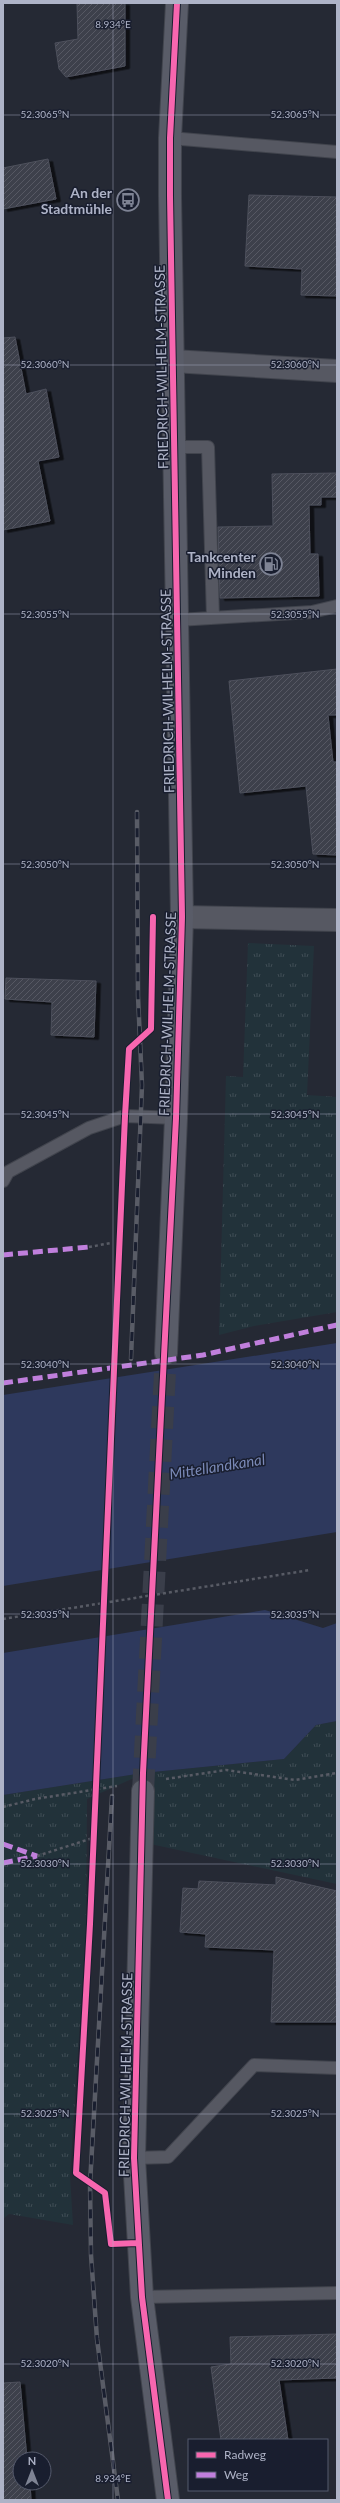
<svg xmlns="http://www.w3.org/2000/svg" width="340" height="2503" font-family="Lato,sans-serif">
	<defs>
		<pattern id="grass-tufts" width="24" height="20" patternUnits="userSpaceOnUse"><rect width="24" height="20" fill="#22323a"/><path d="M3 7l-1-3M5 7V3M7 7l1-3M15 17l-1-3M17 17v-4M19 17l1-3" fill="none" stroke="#404d55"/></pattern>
		<pattern id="building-hatch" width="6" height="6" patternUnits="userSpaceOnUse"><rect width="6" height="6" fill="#3d404b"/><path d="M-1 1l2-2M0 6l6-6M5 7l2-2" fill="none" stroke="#565963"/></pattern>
		<filter id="shadow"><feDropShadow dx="4.5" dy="2.5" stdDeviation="0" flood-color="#0009"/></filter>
	</defs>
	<rect width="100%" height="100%" fill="#252934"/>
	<path fill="url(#grass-tufts)" d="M 248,943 L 314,946 L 307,1095 L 337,1097 L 337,1312 L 254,1326 L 219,1335 L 226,1076 L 243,1077 Z
		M 337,1721 L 337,1884 L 141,1842 L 143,1774 L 87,1799 L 86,1928 L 70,2176 L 73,2225 L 9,2214 L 3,2219 L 3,1795 L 143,1773 L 284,1759 L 316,1725 Z"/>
	<path fill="#2e395d" d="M 337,1343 L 337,1532 L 3,1586 L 3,1395 Z
		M 265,1610 L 323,1628 L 337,1623 L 337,1721 L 316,1725 L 284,1759 L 143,1773 L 3,1795 L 3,1653 Z"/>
	<path fill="url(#building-hatch)" stroke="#4d505c" filter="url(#shadow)" d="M 77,3 L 125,3 L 125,66 L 66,77 L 59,69 L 55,43 L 78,39 Z
		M 48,159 L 56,199 L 3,209 L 3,168 Z
		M 249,195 L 337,197 L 337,296 L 301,295 L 302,269 L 245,266 Z
		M 15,337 L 26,394 L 46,389 L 59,457 L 38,461 L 50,521 L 3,530 L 3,338 Z
		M 337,473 L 337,497 L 321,497 L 321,505 L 309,505 L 310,554 L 318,554 L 319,596 L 220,598 L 218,527 L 273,526 L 272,474 Z
		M 337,669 L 337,715 L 328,715 L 333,762 L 337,762 L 337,855 L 313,854 L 306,786 L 240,793 L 229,681 Z
		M 6,978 L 96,981 L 94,1037 L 51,1035 L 52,1002 L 5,999 Z
		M 276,1877 L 337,1891 L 337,2022 L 271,2022 L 274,1950 L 205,1947 L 206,1934 L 180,1932 L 183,1888 L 198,1889 L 199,1881 L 276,1885 Z
		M 337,2334 L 337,2378 L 279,2380 L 288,2440 L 221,2440 L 211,2367 L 231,2364 L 230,2337 Z
		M 20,2382 L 27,2459 L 20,2459 L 20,2483 L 30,2483 L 31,2500 L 3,2500 L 3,2383 Z"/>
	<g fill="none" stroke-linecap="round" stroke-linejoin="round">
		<path stroke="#3a3e4a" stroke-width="22" stroke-dasharray="22 11" stroke-linecap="butt" d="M 143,1791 L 166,1353"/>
		<g stroke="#41444d" stroke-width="14">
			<path id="lane" d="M 170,138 L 337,152
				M 175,447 L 208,447 L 213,618
				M 178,620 L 312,612 L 337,606
				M 3,1181 L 8,1172 L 89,1128 L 125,1116 L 176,1118
				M 134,2158 L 168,2157 L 254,2065 L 337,2068
				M 142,2297 L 337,2293"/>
		</g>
		<g stroke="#41444d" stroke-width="24">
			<path id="street" d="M 173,361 L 337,371
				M 182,917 L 337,920"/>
		</g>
		<g stroke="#41444d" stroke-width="24">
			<path id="secondary" d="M 166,1353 L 176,1118 L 182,917 L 170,196 L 170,138 L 177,3
				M 143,1791 L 134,2158 L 142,2297 L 168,2500"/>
		</g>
		<path stroke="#585b65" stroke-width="2.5" stroke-dasharray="3 3" stroke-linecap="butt" d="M 89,1247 L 111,1243
			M 3,1619 L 310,1570
			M 166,1779 L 226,1770 L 295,1780 L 337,1773
			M 3,1807 L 35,1799 L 117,1786
			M 37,1856 L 93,1838"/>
		<use href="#lane" stroke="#565862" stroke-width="12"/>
		<use href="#street" stroke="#565862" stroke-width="22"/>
		<use href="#secondary" stroke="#595c68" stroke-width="22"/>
		<g stroke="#595c66" stroke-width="4.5">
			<path id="rail" d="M 131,1359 L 142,1085 L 138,996 L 137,812
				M 112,1796 L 90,2184 L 91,2255 L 97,2339 L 118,2500"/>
		</g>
		<use href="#rail" stroke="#191e2f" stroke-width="3" stroke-dasharray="9" stroke-linecap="butt"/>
		<path stroke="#c07fdc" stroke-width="5" stroke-dasharray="10 5" stroke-linecap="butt" d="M 3,1255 L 89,1247
			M 3,1383 L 203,1355 L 337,1325
			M 3,1844 L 37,1856
			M 3,1863 L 37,1856"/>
		<g stroke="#191e2f" stroke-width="8">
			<path id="cycleway" d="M 138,2243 L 111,2244 L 105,2193 L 76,2173 L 90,1924 L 125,1116 L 129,1049 L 151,1029 L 153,917
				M 168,2500 L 142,2297 L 134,2158 L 143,1773 L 176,1118 L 182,917 L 170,196 L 170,138 L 177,3"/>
		</g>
		<use href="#cycleway" stroke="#f766af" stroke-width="6"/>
	</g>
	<path fill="none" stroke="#aeb3c7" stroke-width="1" stroke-opacity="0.45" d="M 113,3 L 113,2500M 3,115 L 337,115M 3,365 L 337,365M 3,614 L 337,614M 3,864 L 337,864M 3,1114 L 337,1114M 3,1364 L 337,1364M 3,1614 L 337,1614M 3,1864 L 337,1864M 3,2114 L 337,2114M 3,2364 L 337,2364"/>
	<defs>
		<g id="bus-ring" transform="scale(1.15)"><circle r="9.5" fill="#191e2f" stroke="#7e8394" stroke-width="1.5"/><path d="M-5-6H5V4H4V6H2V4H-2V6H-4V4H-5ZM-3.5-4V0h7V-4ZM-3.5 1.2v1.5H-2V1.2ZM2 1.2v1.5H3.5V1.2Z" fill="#7e8394"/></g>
		<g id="fuel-ring" transform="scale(1.15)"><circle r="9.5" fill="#191e2f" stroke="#7e8394" stroke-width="1.5"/><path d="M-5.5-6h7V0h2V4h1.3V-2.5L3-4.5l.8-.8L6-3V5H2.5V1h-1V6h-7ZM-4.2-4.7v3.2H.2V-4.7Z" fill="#7e8394"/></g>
	</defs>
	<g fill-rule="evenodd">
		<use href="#bus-ring" x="128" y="200"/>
		<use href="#fuel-ring" x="271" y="564"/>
	</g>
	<g text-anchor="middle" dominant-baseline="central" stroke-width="3" stroke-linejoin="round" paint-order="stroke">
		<g font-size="14" font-weight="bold" fill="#aeb3c7" stroke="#191e2f" text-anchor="end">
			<text x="112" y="192">An der<tspan x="112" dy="16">Stadtmühle</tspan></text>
			<text x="256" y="556">Tankcenter<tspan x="256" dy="16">Minden</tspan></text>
		</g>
		<g font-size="14" fill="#aeb3c7" stroke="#191e2f">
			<text transform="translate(161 367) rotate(-91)">FRIEDRICH-WILHELM-STRASSE</text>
			<text transform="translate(167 691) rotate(-91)">FRIEDRICH-WILHELM-STRASSE</text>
			<text transform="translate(167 1014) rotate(-88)">FRIEDRICH-WILHELM-STRASSE</text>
			<text transform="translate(125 2075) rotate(-89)">FRIEDRICH-WILHELM-STRASSE</text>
		</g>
		<g font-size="15" font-style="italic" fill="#7a89b6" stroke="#191e2f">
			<text transform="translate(217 1466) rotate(-9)">Mittellandkanal</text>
		</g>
	</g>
	<g font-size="10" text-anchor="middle" fill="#aeb3c7" stroke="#191e2f" stroke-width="3" stroke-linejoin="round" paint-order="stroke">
		<text x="113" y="28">8.934°E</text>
		<text x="45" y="118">52.3065°N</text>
		<text x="295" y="118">52.3065°N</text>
		<text x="45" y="368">52.3060°N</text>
		<text x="295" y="368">52.3060°N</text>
		<text x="45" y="618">52.3055°N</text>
		<text x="295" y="618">52.3055°N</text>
		<text x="45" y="868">52.3050°N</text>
		<text x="295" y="868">52.3050°N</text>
		<text x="45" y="1118">52.3045°N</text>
		<text x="295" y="1118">52.3045°N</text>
		<text x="45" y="1368">52.3040°N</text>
		<text x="295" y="1368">52.3040°N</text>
		<text x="45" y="1618">52.3035°N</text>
		<text x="295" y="1618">52.3035°N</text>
		<text x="45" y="1867">52.3030°N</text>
		<text x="295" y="1867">52.3030°N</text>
		<text x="45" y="2117">52.3025°N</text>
		<text x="295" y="2117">52.3025°N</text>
		<text x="45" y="2367">52.3020°N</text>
		<text x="295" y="2367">52.3020°N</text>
		<text x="113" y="2482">8.934°E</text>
	</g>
	<rect width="340" height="2503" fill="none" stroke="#aeb3c7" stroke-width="8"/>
	<rect x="188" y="2439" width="140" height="52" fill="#191e2f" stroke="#555a6c"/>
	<rect x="196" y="2452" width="20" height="6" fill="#f766af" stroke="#555a6c"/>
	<text x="224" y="2459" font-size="12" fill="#aeb3c7">Radweg</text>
	<rect x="196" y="2472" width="20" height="6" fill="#c07fdc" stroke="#555a6c"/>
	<text x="224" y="2479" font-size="12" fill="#aeb3c7">Weg</text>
	<g transform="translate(32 2471)"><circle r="19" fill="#191e2f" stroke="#555a6c"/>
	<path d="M0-3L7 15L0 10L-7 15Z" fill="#7e8394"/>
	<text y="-6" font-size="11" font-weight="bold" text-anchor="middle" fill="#aeb3c7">N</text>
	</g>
</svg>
